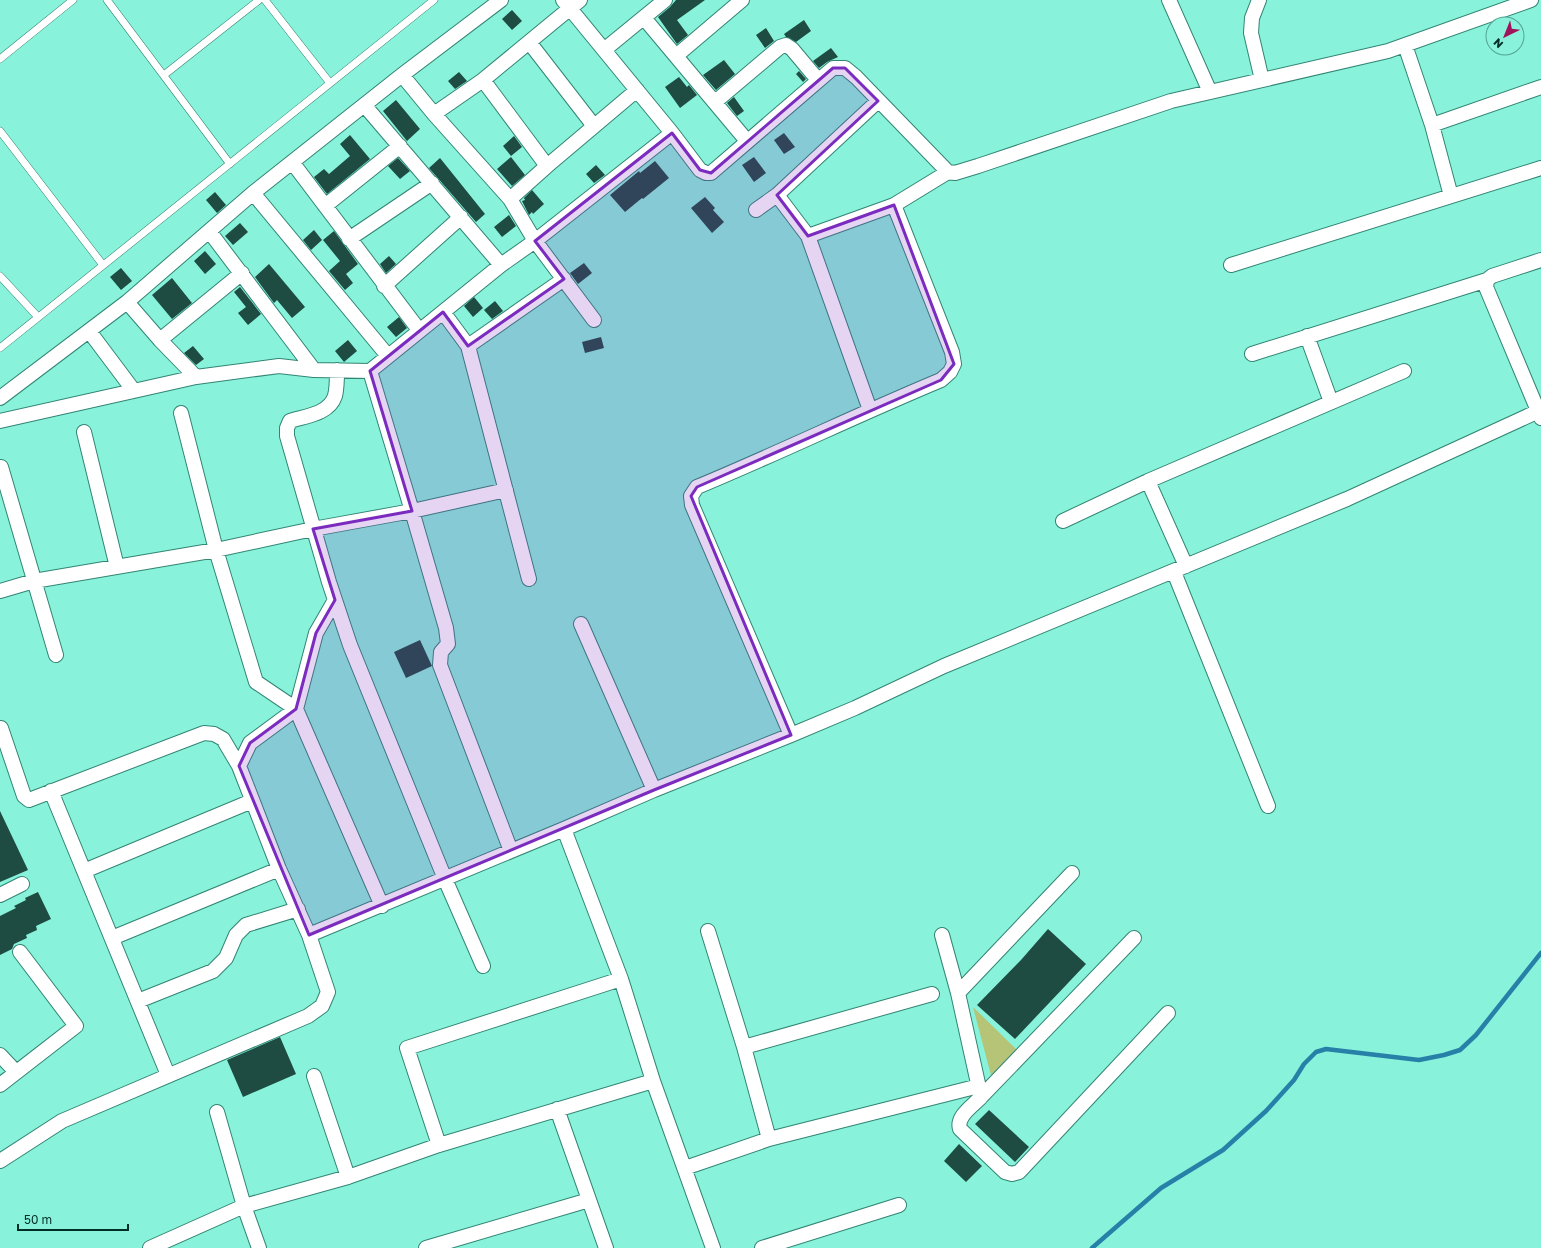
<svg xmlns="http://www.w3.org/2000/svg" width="1541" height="1248" font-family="'Golos Text',sans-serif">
	<rect width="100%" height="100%" fill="#88f2da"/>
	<path fill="#b5c477" d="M 973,1007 L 1017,1050 L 992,1079 Z"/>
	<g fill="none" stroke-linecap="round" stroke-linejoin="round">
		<path stroke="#2680a8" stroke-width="4.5" d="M 1092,1248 L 1161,1188 L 1223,1150 L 1266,1111 L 1294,1080 L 1304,1064 L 1316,1052 L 1326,1049 L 1419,1060 L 1444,1055 L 1460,1050 L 1476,1035 L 1541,953"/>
	</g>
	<path fill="#1e4b42" d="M 676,0 L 705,0 L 677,20 L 688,35 L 677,44 L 658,17 L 670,7 Z
		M 512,10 L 522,21 L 512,30 L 502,19 Z
		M 804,20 L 811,31 L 796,42 L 786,37 L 784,34 Z
		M 766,28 L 774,41 L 765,48 L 756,35 Z
		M 831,48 L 838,57 L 827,62 L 819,68 L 813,61 Z
		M 724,60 L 735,74 L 716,90 L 703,75 Z
		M 799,71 L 806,79 L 803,82 L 796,74 Z
		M 459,72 L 467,81 L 455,89 L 448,81 Z
		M 679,77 L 687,87 L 689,85 L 697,95 L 680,108 L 665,87 Z
		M 734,97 L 744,111 L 737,116 L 727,103 Z
		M 396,100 L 420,129 L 407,141 L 383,111 Z
		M 784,133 L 795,147 L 784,154 L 774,140 Z
		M 350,135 L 370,159 L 327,194 L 314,177 L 324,169 L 329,174 L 350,156 L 340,144 Z
		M 514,136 L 522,147 L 511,156 L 503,146 Z
		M 511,157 L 525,175 L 512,186 L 497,169 Z
		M 754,157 L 766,173 L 754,182 L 742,165 Z
		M 398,158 L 410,171 L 400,179 L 388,166 Z
		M 440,158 L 485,214 L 476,222 L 429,168 Z
		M 655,161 L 669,178 L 643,199 L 642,198 L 625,212 L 610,195 L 639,171 L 640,173 Z
		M 596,165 L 605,175 L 594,183 L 586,174 Z
		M 532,190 L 544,204 L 533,214 L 532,212 L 529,215 L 522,201 L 525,200 L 524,198 Z
		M 215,192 L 226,205 L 217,213 L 206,200 Z
		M 705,197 L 715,208 L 713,210 L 724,222 L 712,233 L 691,208 Z
		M 509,215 L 516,226 L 502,237 L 494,227 Z
		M 240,223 L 248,232 L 233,245 L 225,236 Z
		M 314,230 L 322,240 L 311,250 L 303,240 Z
		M 334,231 L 358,264 L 346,274 L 353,283 L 345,290 L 329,271 L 340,261 L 323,240 Z
		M 205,251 L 216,264 L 205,274 L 194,261 Z
		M 389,256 L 396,264 L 386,273 L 380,264 Z
		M 584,263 L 592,273 L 578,284 L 570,273 Z
		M 269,264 L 305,307 L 292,318 L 277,300 L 274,303 L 255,277 Z
		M 121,268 L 132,281 L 121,290 L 110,277 Z
		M 172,278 L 192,303 L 172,319 L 152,295 Z
		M 240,287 L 261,314 L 248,325 L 238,313 L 246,307 L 234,292 Z
		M 474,297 L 483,308 L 473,317 L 464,306 Z
		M 495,301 L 503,311 L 492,319 L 484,310 Z
		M 399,317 L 407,328 L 396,337 L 387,327 Z
		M 601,337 L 604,348 L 585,353 L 582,342 Z
		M 348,340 L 357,351 L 344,362 L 335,351 Z
		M 193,346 L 204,359 L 196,365 L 184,353 Z
		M 420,640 L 432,666 L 406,678 L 394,652 Z
		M 0,811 L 28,870 L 0,882 Z
		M 38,892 L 51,919 L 36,926 L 37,930 L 26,935 L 27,938 L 14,944 L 12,949 L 0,955 L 0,916 L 16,908 L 14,906 L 26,900 L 25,898 Z
		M 1048,929 L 1086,964 L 1015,1039 L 977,1005 L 1021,960 Z
		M 280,1037 L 296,1074 L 243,1097 L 227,1060 Z
		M 989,1110 L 1029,1147 L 1015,1162 L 975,1124 Z
		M 959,1144 L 982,1166 L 966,1182 L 944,1161 Z"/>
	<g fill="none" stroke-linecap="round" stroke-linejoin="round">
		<g stroke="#328574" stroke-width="8">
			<path id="lane" d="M 107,0 L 230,164
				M 265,0 L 330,83
				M 0,59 L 73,0
				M 164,75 L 259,0
				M 0,131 L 103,265
				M 0,276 L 38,317
				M 0,348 L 434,0"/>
		</g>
		<g stroke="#328574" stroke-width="16">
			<path id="street" d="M 563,0 L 672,133 L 700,170 L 706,173 L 711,173 L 833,68 L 845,68 L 856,77 L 948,172
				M 1169,0 L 1210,92
				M 1259,0 L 1252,18 L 1251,33 L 1262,80
				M 644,18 L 747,141
				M 529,42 L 594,126
				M 1405,45 L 1432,125
				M 604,50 L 665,0
				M 676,56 L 742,0
				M 402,75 L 434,114 L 510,199 L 535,241 L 594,320
				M 483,80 L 547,166
				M 715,102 L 780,47 L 786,45 L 792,49 L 818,80
				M 365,106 L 501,265
				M 434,114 L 483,80 L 580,0
				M 292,162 L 419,330
				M 253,193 L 388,356
				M 777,195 L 808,236 L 870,410
				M 1451,196 L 1432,125 L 1541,87
				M 510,199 L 547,166 L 637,90
				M 325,206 L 400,146
				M 756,210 L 777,195 L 878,101
				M 209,231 L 314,370
				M 808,236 L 894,205
				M 349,239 L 432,183
				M 1541,260 L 1492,276 L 1487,280 L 1486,287 L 1541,418
				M 1231,265 L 1541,168
				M 384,286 L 461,217
				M 127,302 L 160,340 L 196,377
				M 443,312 L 468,346 L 529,579
				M 89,331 L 134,391
				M 1307,336 L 1331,402
				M 160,340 L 242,273
				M 468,346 L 564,279
				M 1252,354 L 1487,280
				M 337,370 C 337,378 337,388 335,396 C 329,414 306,416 290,421 L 287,428 L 287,436 L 329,582 L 350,645 L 445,879 L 483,966
				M 0,398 L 127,302 L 253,193 L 402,75 L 501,0
				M 181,413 L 216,550 L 256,682 L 296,709 L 382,906
				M 0,421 L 196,377 L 279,366 L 314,370 L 370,371 L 501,265 L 535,241 L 672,133
				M 84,432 L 117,567
				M 1,467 L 56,655
				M 1148,481 L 1186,566
				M 506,490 L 412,511 L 446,628 L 448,644 L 441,652 L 440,665 L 511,851
				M 1063,521 L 1148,481 L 1404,371
				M 1174,572 L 1268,806
				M 0,591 L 34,581 L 216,550 L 313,529 L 412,511 L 370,371
				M 581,624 L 654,790
				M 1,728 L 24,796 L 29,800 L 204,733 L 214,734 L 223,739 L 239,766 L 279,869 L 309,935
				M 791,735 L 692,505 L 691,496 L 697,487 C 779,453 859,414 941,380 L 950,372 L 954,364 L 952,352 L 894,205 L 948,172 L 955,173 L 978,166 L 1171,101 L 1388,51 L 1531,0
				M 239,766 L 250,743 L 296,709 L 316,633 L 335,600
				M 51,791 L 168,1075
				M 564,829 L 621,979 L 653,1081 L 713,1248
				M 84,871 L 252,801
				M 0,895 L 22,884
				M 708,931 L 744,1047 L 769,1139
				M 942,935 L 958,993 L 981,1097 C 973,1106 956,1116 960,1129 L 1005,1172 L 1012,1174 L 1019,1172 L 1168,1013
				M 112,938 L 279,869
				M 958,993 L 1072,873
				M 138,1001 L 213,971 L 226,958 L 236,935 L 246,925 L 298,909
				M 744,1047 L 932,994
				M 0,1055 L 16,1072
				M 314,1076 L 348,1177
				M 0,1085 L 76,1026 L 20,952
				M 981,1097 L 1134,938
				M 557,1109 L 606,1248
				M 217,1112 L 244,1206 L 259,1248
				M 439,1145 L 407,1048 L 621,979
				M 0,1161 L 62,1121 L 308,1016 L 322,1006 L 328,992 L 309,935 L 564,829 L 654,790 L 791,735 L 855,708 L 944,666 L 1347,499 L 1541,410
				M 685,1168 L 769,1139 L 979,1086
				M 150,1248 L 244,1206 L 348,1177 L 439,1145 L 653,1081
				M 426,1248 L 589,1200
				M 762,1248 L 899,1205"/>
		</g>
		<use href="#lane" stroke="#fff" stroke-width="7"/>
		<use href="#street" stroke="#fff" stroke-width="14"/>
	</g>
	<path fill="#7b2cbf" fill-opacity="0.2" stroke="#7b2cbf" stroke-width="3" stroke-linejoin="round" d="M 833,68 L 845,68 L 878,101 L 777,195 L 808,236 L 894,205 L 954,364 L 941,380 L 697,487 L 691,496 L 791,735 L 654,790 L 309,935 L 239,766 L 250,743 L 296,709 L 316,633 L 335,600 L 313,529 L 412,511 L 370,371 L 443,312 L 468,346 L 564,279 L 535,241 L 672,133 L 700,170 L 711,173 Z"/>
	<g transform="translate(1505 36) rotate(223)"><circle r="19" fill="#88f2da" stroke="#52a492"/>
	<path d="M0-3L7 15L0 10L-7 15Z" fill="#a1135a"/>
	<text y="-6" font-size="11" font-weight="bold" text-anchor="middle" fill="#002e26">N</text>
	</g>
	<path d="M18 1224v6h110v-6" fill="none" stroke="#002e26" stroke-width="2"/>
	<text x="24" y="1224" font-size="12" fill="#002e26" stroke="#88f2da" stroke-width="3" paint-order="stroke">50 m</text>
</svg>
